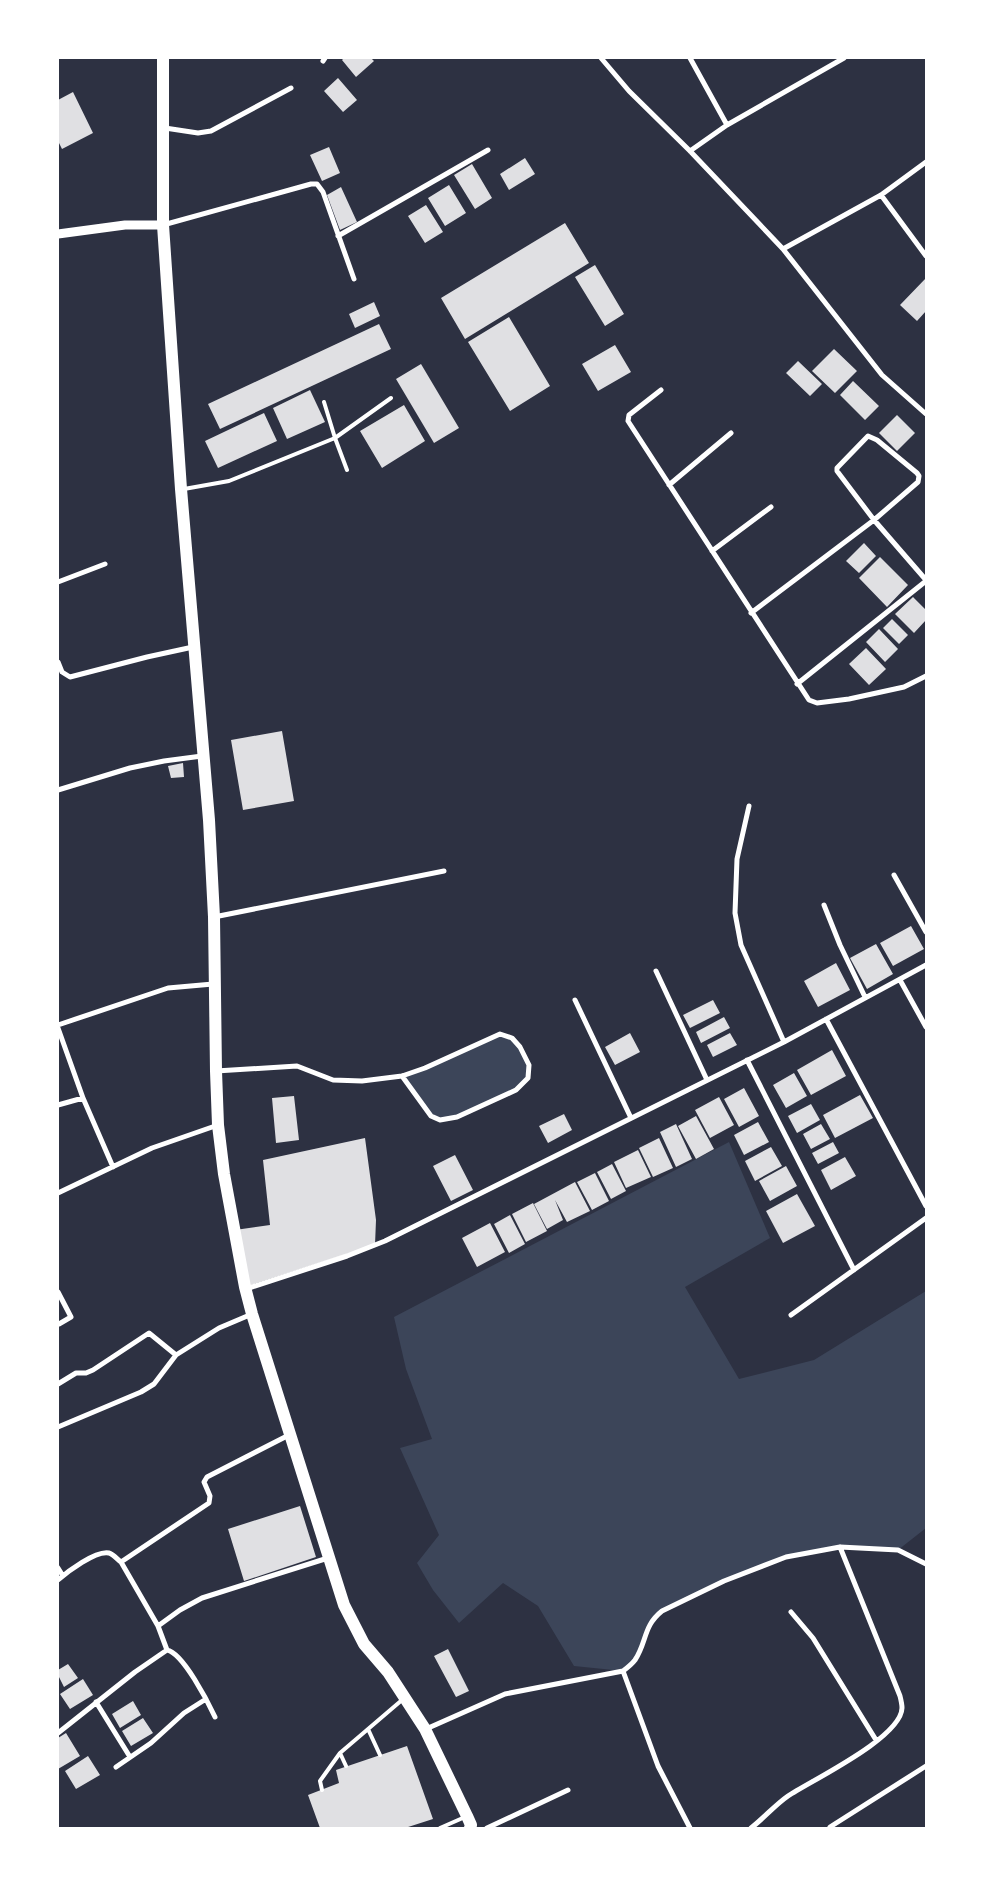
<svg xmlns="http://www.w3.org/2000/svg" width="984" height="1886" font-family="Mulish,sans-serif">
	<rect width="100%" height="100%" fill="#2d3142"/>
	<path fill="#3c4559" d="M 500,1034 L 512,1038 L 529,1065 L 528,1078 L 516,1090 L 457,1117 L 440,1120 L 431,1116 L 402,1076 Z
		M 729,1142 L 770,1238 L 685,1287 L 739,1379 L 814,1360 L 926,1291 L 926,1528 L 898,1550 L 840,1547 L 786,1557 L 724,1581 L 653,1618 L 634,1662 L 623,1671 L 574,1666 L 538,1606 L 503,1583 L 459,1623 L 433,1590 L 417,1563 L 439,1535 L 400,1448 L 432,1439 L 406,1369 L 394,1317 Z"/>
	<path fill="#e0e0e3" d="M 344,58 L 371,58 L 374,61 L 356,77 L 342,60 Z
		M 338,78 L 357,100 L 343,112 L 324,91 Z
		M 73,92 L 93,133 L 62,149 L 58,141 L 58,100 Z
		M 329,147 L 340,173 L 322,181 L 310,155 Z
		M 525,158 L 535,174 L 509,190 L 500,174 Z
		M 472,164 L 492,198 L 475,209 L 454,175 Z
		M 449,185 L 466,213 L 445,226 L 428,198 Z
		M 341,187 L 357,222 L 340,230 L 327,195 Z
		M 426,205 L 443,232 L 425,243 L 408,216 Z
		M 565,223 L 589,263 L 465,339 L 441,298 Z
		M 595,265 L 624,314 L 605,326 L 575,277 Z
		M 926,278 L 926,311 L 917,321 L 900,305 Z
		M 374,302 L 380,316 L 355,328 L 349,314 Z
		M 509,317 L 550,386 L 510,411 L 468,342 Z
		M 379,324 L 391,349 L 220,429 L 208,404 Z
		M 615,345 L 631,372 L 598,391 L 582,364 Z
		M 834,349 L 857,371 L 835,393 L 812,371 Z
		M 798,361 L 822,384 L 810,396 L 786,373 Z
		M 421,364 L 459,428 L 434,443 L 396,379 Z
		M 853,381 L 879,406 L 865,420 L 840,395 Z
		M 310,390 L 325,422 L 287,439 L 273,408 Z
		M 404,405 L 425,441 L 382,468 L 360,431 Z
		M 264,413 L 277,441 L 218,468 L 205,441 Z
		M 897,415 L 915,433 L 897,451 L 879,433 Z
		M 864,543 L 876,556 L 859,573 L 846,561 Z
		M 880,557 L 908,585 L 887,607 L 859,578 Z
		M 913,597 L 926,610 L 926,620 L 914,633 L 895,614 Z
		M 892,619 L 908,635 L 899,644 L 883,628 Z
		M 879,629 L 898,649 L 885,662 L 866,642 Z
		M 866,648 L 886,669 L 869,685 L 849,664 Z
		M 282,731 L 294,801 L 243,810 L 231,740 Z
		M 183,763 L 184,777 L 171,778 L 168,766 Z
		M 911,926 L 924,949 L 893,966 L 880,943 Z
		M 876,944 L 893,974 L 867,989 L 850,958 Z
		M 836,963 L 850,990 L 818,1007 L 804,981 Z
		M 713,1000 L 720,1013 L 690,1028 L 683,1015 Z
		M 724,1017 L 730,1028 L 701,1043 L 696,1032 Z
		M 630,1033 L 640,1052 L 615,1065 L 605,1047 Z
		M 730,1033 L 737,1045 L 713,1057 L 707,1045 Z
		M 832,1050 L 846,1076 L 811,1095 L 797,1070 Z
		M 794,1073 L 807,1096 L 786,1108 L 773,1085 Z
		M 744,1088 L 759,1116 L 739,1127 L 724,1099 Z
		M 860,1095 L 873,1118 L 835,1138 L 823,1115 Z
		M 294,1096 L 299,1140 L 276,1143 L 272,1098 Z
		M 719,1097 L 734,1125 L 710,1138 L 695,1110 Z
		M 811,1104 L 820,1120 L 797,1133 L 788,1116 Z
		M 564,1114 L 572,1130 L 548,1143 L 539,1126 Z
		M 696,1116 L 714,1149 L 696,1159 L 678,1126 Z
		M 758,1122 L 769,1142 L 744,1155 L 734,1135 Z
		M 676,1124 L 692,1159 L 676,1167 L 660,1132 Z
		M 821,1124 L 830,1139 L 811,1149 L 803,1134 Z
		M 365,1138 L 376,1220 L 375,1245 L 245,1287 L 235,1230 L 270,1225 L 263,1160 Z
		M 659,1138 L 673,1168 L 653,1177 L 639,1148 Z
		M 833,1142 L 839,1153 L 818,1164 L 812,1153 Z
		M 771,1147 L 782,1166 L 755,1181 L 745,1161 Z
		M 638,1150 L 651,1177 L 626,1188 L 614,1162 Z
		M 455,1155 L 473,1190 L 451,1201 L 433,1166 Z
		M 845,1157 L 856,1176 L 831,1190 L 821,1170 Z
		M 612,1164 L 626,1191 L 611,1199 L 597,1172 Z
		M 786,1166 L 797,1186 L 770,1201 L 759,1181 Z
		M 595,1173 L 609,1201 L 592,1210 L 577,1182 Z
		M 575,1182 L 590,1211 L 567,1222 L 555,1200 L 563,1220 L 547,1229 L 534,1204 Z
		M 797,1194 L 815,1226 L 783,1243 L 766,1211 Z
		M 533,1203 L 547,1231 L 526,1242 L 512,1214 Z
		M 510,1215 L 525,1244 L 509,1253 L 494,1224 Z
		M 490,1223 L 505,1252 L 477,1267 L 462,1238 Z
		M 300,1506 L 316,1557 L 244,1581 L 228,1529 Z
		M 448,1649 L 469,1691 L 456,1697 L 434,1656 Z
		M 68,1664 L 78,1678 L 64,1687 L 58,1675 L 58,1670 Z
		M 83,1679 L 93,1695 L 70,1709 L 60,1694 Z
		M 133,1701 L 141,1715 L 120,1728 L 112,1714 Z
		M 143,1718 L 153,1733 L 131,1746 L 122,1731 Z
		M 66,1733 L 80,1756 L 58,1769 L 58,1738 Z
		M 407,1746 L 433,1819 L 405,1828 L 320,1828 L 308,1795 L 339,1783 L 336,1770 Z
		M 88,1756 L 100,1775 L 76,1789 L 65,1771 Z"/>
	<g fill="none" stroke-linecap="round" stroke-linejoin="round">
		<path stroke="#fff" stroke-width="4" d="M 324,402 L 335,438 L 391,398
			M 184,489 L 229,481 L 335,438 L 347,470
			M 368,1729 L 380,1755
			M 340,1753 L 346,1766
			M 322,1790 L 320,1781 L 340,1753 L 402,1700
			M 440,1828 L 465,1817"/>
		<path stroke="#fff" stroke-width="5" d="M 601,58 L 629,91 L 690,151 L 783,249 L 882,375 L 926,414
			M 690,58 L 727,125
			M 323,61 L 325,58
			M 165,128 L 198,133 L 211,131 L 291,88
			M 690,151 L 727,125 L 844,58
			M 881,195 L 926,256
			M 163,225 L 311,184 L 317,184 L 323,192 L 354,279
			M 338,236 L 488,150
			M 783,249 L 881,195 L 926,162
			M 661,390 L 629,415 L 628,421 L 809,700 L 817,703 L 849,699 L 904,687 L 926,676
			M 669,485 L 731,433
			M 712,551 L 771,507
			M 58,582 L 105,564
			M 751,613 L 874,520 L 918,482 L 919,476 L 917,473 L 877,440 L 868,436 L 837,468 L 837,471 L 874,520 L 926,580
			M 58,662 L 62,672 L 70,677 L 147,657 L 193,647
			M 797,684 L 926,581
			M 58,790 L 130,768 L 164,761 L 202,756
			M 749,806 L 737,859 L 735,913 L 741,945 L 784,1042
			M 894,875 L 926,932
			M 824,905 L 840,945 L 865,997
			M 214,917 L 444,871
			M 656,971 L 707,1080
			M 900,980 L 926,1027
			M 575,1000 L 631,1118
			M 826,1019 L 926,1206
			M 58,1025 L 168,988 L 213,984
			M 58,1028 L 83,1098
			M 747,1060 L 854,1270
			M 216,1071 L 297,1066 L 333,1080 L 362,1081 L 402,1076 L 425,1068 L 500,1034 L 512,1038 L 520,1047 L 529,1065 L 528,1078 L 516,1090 L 457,1117 L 440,1120 L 431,1116 L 402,1076
			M 58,1105 L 83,1098 L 113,1167
			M 58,1193 L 152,1148 L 218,1125
			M 246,1289 L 347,1256 L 385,1241 L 784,1042 L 926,965
			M 58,1292 L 71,1317 L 59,1324
			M 791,1315 L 926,1218
			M 58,1384 L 76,1373 L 86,1373 L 93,1370 L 149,1333 L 176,1355
			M 58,1427 L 141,1392 L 154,1384 L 176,1355 L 219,1328 L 252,1314
			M 58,1568 L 63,1576
			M 58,1580 C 67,1572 96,1550 109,1553 C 113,1554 117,1559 121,1562 L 209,1503 L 210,1496 L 204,1482 L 207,1477 L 289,1435
			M 791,1612 L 813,1638 L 876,1740
			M 158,1626 L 180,1610 L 202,1598 L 328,1558
			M 167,1650 C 183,1653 208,1702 215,1717
			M 623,1671 L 658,1766 L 690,1828
			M 96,1702 L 130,1757
			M 426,1729 L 505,1694 L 623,1671 C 627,1668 632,1664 635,1660 C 647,1642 643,1626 662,1611 L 724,1581 L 786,1557 L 840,1547 L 898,1550 L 926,1564
			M 58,1733 L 135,1672 L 167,1650 L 158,1626 L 121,1562
			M 116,1767 L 151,1743 L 184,1713 L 206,1699
			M 830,1827 L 926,1766
			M 487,1828 L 568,1790
			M 751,1828 C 764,1818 775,1805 788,1796 C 812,1780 901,1738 902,1708 C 902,1704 901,1700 900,1696 L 840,1547"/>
		<path stroke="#fff" stroke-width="9" d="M 58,234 L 125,225 L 163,225"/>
		<path stroke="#fff" stroke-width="12" d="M 163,58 L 163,225 L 181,489 L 209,820 L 214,917 L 216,1071 L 218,1125 L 224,1174 L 245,1287 L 252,1314 L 344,1605 L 364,1644 L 388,1672 L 425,1729 L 467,1816 L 471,1825 L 470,1828"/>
	</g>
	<rect width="984" height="1886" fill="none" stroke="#ffffff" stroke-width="118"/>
</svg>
